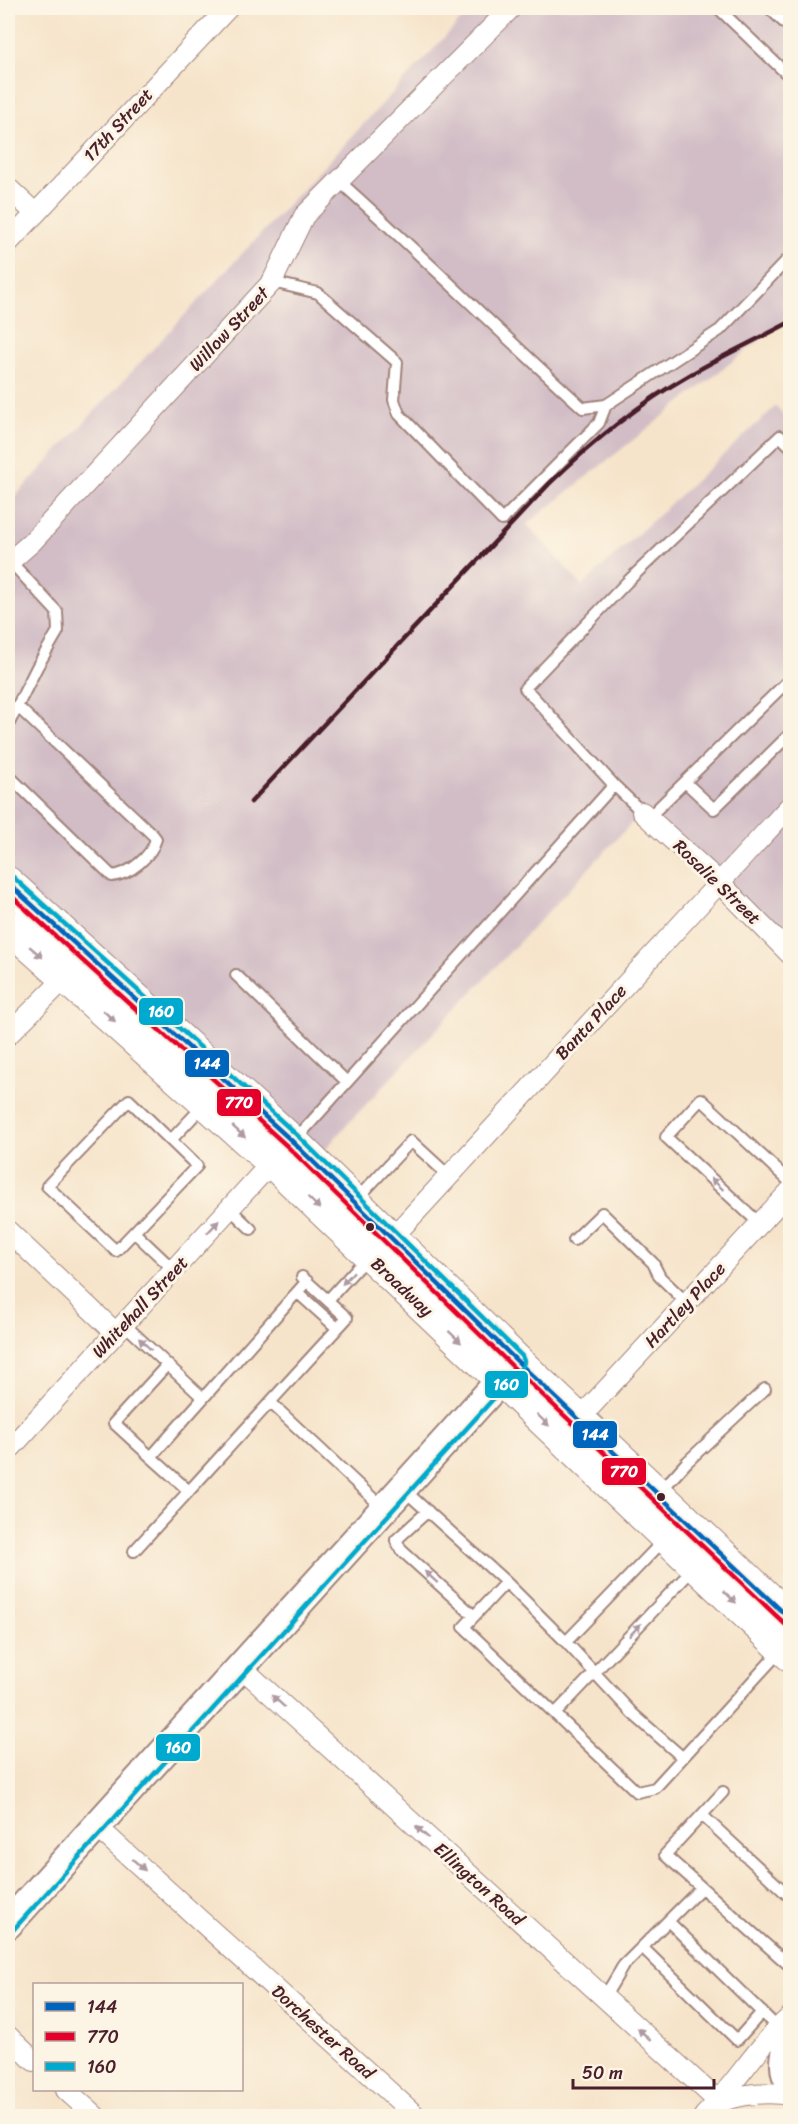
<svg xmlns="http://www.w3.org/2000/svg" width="798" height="2124" font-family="Sriracha,sans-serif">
	<rect width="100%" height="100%" fill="#fcf5e5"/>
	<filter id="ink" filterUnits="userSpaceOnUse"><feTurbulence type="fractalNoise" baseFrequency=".0167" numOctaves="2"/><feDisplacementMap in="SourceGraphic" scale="12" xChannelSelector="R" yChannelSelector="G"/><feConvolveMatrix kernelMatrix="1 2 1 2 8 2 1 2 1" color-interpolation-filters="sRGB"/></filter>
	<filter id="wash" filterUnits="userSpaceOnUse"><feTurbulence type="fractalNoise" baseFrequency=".008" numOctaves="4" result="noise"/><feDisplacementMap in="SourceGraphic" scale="24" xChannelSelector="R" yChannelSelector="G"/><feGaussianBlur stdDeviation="1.35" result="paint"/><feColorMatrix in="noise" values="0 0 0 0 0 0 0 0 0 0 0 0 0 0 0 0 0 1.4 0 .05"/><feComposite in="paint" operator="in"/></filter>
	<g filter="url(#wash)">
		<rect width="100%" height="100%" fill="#f6e4ca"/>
		<path fill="#d2bdc6" d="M 472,8 L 790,8 L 790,316 L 527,524 L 582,586 L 776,406 L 790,422 L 790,954 L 642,812 L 342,1130 L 314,1162 L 8,883 L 8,504 Z"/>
	</g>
	<g filter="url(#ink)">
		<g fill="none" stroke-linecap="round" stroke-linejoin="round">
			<g stroke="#a0827a" stroke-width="14">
				<path id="lane" d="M 718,8 L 790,77
					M 769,8 L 790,28
					M 339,181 C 422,255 501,334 583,408 L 606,405 L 720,330 L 790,257
					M 272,282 L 318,293 L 397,362 L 394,400 L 399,414 L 502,520 L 599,423 L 606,405
					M 8,725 L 37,667 L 58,631 L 57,612 L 10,561
					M 8,775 L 112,876 C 130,874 151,857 156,839 L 153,835 L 17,706
					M 685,782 L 714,809 L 790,734
					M 642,812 L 613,784 L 525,688 L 627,582 L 780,436 L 790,446
					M 648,818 L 790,679
					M 236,975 L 347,1082
					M 129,1100 L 197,1166 L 116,1251 L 47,1186 Z
					M 171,1140 L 204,1105
					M 295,1140 L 614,785
					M 356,1200 L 411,1141 L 449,1176
					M 230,1209 L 251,1229
					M 760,1224 L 666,1137 L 701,1099 L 790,1182
					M 134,1232 L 174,1270
					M 574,1240 L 602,1213 L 653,1263 L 660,1277 L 687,1303
					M 302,1277 L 347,1318 L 189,1491 L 151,1457 L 307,1281
					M 297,1292 L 337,1328
					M 328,1300 L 368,1256
					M 124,1324 L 203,1398
					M 270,1402 L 383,1508
					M 151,1457 L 114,1423 L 167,1365
					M 404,1490 L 506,1582 L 566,1642 L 633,1714 L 682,1757
					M 659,1493 L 687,1462 L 765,1389
					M 428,1511 L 396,1540 L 401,1550 L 474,1616
					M 134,1551 L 189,1491
					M 506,1582 L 464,1627 L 637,1792 L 655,1788 L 781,1650
					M 566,1642 L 664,1540
					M 555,1714 L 694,1568
					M 723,1792 L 665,1855 L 790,1966
					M 702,1815 L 790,1897
					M 668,1921 L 778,2028
					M 642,1947 L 737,2040 L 762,2012
					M 604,1998 L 623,1966 L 701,1888"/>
			</g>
			<g stroke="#a0827a" stroke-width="22">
				<path id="street" d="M 8,188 L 35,213
					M 8,243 L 228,8
					M 8,563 L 32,542 L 272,282 L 304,216 L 511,8
					M 642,812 L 720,883 L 790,954
					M 8,1035 L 66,977
					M 8,1231 L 116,1333
					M 392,1238 L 790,806
					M 580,1418 L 790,1191
					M 8,1451 L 272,1162
					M 240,1666 L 719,2102
					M 96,1826 L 416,2116
					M 8,2036 L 34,2061
					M 66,2090 L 95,2116
					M 719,2102 C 743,2094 765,2091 790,2095
					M 704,2116 C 735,2085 757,2046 790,2017"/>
			</g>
			<g stroke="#a0827a" stroke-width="32">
				<path id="secondary" d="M 8,1924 L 516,1363
					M 790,2038 C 786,2052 781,2069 790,2082"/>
			</g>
			<g stroke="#a0827a" stroke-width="34">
				<path id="primary" d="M 8,883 L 293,1142 L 517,1361 L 790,1619
					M 8,926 L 272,1162 L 790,1655"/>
			</g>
			<use href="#lane" stroke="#fff" stroke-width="10"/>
			<use href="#street" stroke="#fff" stroke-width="20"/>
			<use href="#secondary" stroke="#fff" stroke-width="28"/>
			<use href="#primary" stroke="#fff" stroke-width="32"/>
			<path stroke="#4a1f2b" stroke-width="4.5" d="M 251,802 L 549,484 C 591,443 637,405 688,376 C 721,356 757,340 790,322"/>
			<g stroke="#fcf5e5" stroke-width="9">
				<path id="bus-1" d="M 8,883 L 293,1142 L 517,1361 L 790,1619"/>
			</g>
			<g stroke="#fcf5e5" stroke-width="9">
				<path id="bus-2" d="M 8,893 L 288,1147 L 512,1366 L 785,1624"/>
			</g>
			<g stroke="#fcf5e5" stroke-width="9">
				<path id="bus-3" d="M 13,877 L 298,1136 L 522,1356 L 524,1361 L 523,1366 L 14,1929"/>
			</g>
			<use href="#bus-1" stroke="#0065bd" stroke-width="4.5"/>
			<use href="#bus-2" stroke="#e4002b" stroke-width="4.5"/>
			<use href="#bus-3" stroke="#00a9ce" stroke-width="4.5"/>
		</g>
		<defs><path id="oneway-solid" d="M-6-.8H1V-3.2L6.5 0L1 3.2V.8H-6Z" transform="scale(1.5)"/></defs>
		<g fill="#ae9aa0">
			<use href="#oneway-solid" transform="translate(36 952) rotate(41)"/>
			<use href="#oneway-solid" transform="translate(109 1016) rotate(42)"/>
			<use href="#oneway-solid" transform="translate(239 1132) rotate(42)"/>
			<use href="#oneway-solid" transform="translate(717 1184) rotate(-137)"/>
			<use href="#oneway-solid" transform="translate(314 1203) rotate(44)"/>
			<use href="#oneway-solid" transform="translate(213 1227) rotate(-47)"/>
			<use href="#oneway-solid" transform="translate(348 1278) rotate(132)"/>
			<use href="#oneway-solid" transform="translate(455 1337) rotate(43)"/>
			<use href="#oneway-solid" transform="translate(145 1344) rotate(-136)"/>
			<use href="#oneway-solid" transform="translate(543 1420) rotate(44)"/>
			<use href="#oneway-solid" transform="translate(431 1577) rotate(-138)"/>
			<use href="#oneway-solid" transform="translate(730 1597) rotate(44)"/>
			<use href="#oneway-solid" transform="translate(635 1630) rotate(-47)"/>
			<use href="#oneway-solid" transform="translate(278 1701) rotate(-138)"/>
			<use href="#oneway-solid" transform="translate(422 1832) rotate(-138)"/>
			<use href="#oneway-solid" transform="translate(139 1865) rotate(42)"/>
			<use href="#oneway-solid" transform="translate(644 2034) rotate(-138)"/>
		</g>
	</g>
	<g fill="#4a1f2b" stroke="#fcf5e5" stroke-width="2">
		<circle cx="370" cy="1227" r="5"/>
		<circle cx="661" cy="1497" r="5"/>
	</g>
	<g text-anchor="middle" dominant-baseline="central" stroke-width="6" stroke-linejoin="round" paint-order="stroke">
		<g font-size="18" fill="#4a1f2b" stroke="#fcf5e5">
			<text transform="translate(118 125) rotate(-47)">17th Street</text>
			<text transform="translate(229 329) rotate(-47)">Willow Street</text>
			<text transform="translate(717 882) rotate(44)">Rosalie Street</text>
			<text transform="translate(591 1022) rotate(-47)">Banta Place</text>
			<text transform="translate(402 1287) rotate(43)">Broadway</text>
			<text transform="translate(685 1305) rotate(-47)">Hartley Place</text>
			<text transform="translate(140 1307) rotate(-47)">Whitehall Street</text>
			<text transform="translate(479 1884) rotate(42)">Ellington Road</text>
			<text transform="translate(323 2032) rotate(42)">Dorchester Road</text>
		</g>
	</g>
	<g stroke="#fcf5e5" stroke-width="2">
		<rect x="138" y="997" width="46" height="29" rx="6" fill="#00a9ce"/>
		<rect x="184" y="1049" width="46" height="29" rx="6" fill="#0065bd"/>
		<rect x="216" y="1088" width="46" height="29" rx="6" fill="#e4002b"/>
		<rect x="484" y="1370" width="45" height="29" rx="6" fill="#00a9ce"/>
		<rect x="572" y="1420" width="46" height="29" rx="6" fill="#0065bd"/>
		<rect x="601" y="1457" width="46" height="29" rx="6" fill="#e4002b"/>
		<rect x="155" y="1733" width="46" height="29" rx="6" fill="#00a9ce"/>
	</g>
	<g font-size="16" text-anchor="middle" font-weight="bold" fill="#fff">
		<text x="161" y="1017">160</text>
		<text x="207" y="1069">144</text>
		<text x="239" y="1108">770</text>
		<text x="506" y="1390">160</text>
		<text x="595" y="1440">144</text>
		<text x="624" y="1477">770</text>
		<text x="178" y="1753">160</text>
	</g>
	<rect width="798" height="2124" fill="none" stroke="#fcf5e5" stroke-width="30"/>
	<rect x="33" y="1983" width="210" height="108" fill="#fcf5e5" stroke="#b59f9b" stroke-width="1.5"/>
	<rect x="45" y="2002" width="30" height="9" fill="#0065bd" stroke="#b59f9b" stroke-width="1.5"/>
	<text x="87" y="2013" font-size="18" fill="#4a1f2b">144</text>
	<rect x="45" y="2032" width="30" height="9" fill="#e4002b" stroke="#b59f9b" stroke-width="1.5"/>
	<text x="87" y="2043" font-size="18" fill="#4a1f2b">770</text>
	<rect x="45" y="2062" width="30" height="9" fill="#00a9ce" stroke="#b59f9b" stroke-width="1.5"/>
	<text x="87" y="2073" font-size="18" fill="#4a1f2b">160</text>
	<path d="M573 2079v9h141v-9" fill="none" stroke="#4a1f2b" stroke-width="3"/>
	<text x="582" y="2079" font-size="18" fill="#4a1f2b" stroke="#fcf5e5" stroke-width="4.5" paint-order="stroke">50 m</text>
</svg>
